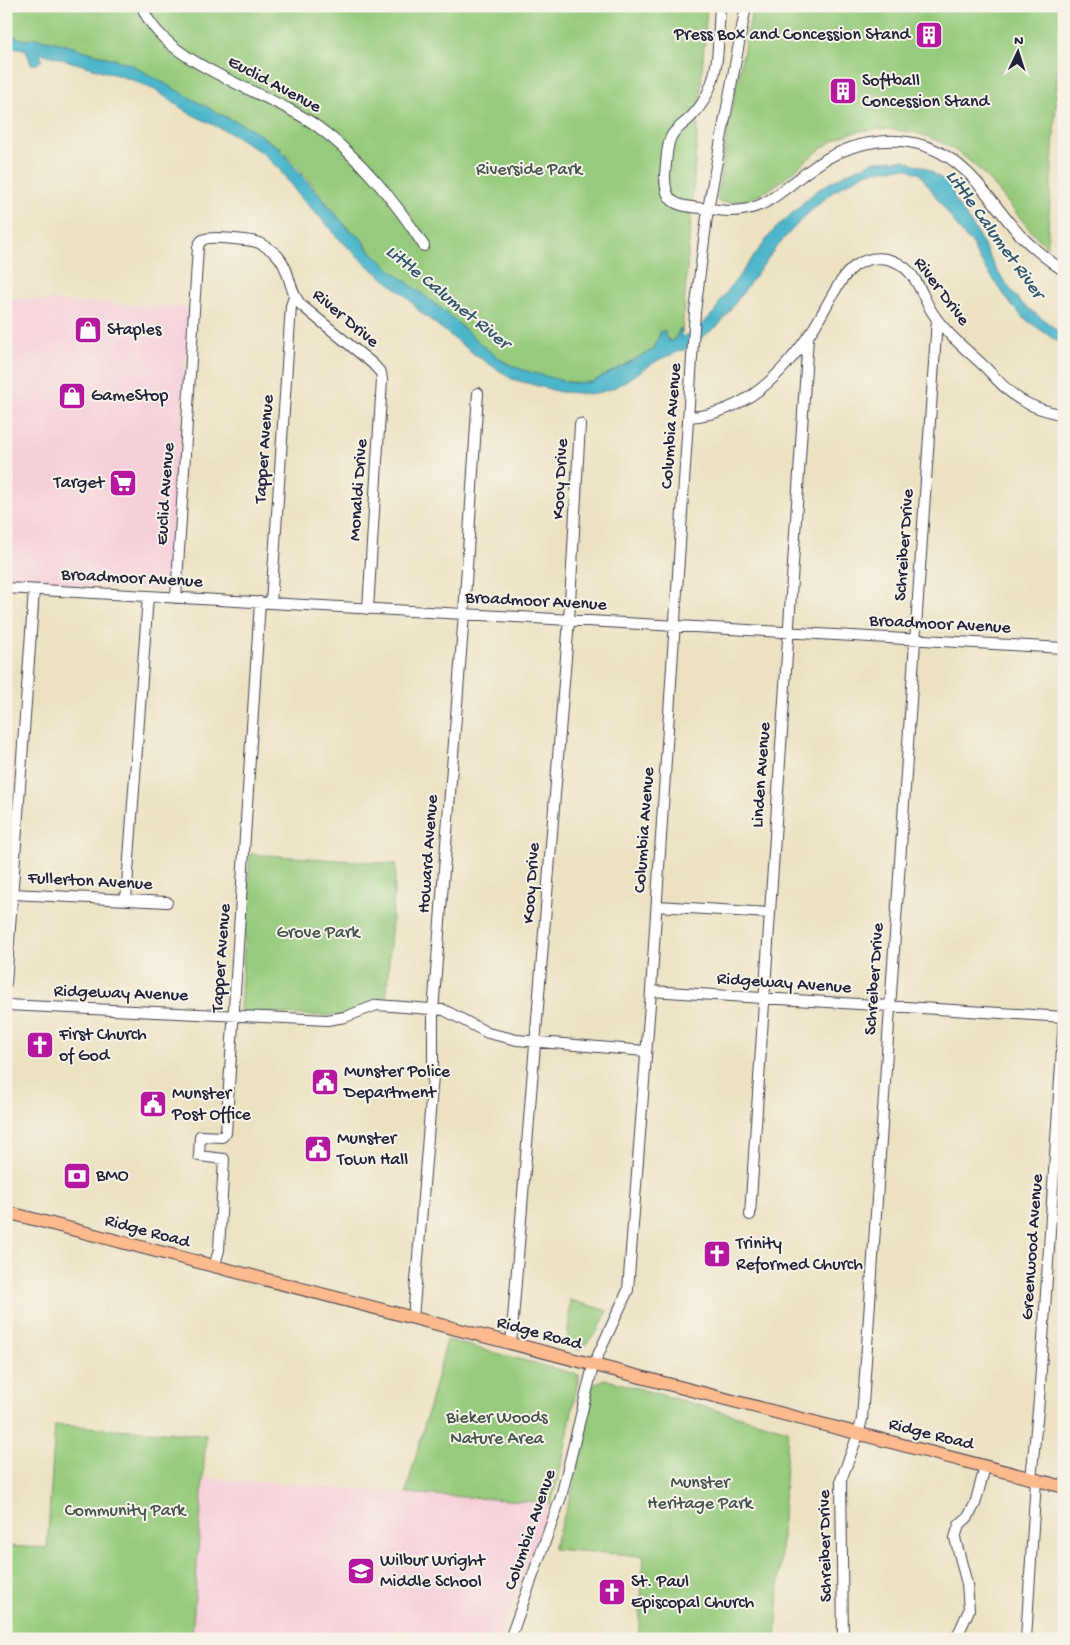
<svg xmlns="http://www.w3.org/2000/svg" width="1070" height="1645" font-family="'Gochi Hand',sans-serif">
	<rect width="100%" height="100%" fill="#f7f3e8"/>
	<filter id="ink" filterUnits="userSpaceOnUse"><feTurbulence type="fractalNoise" baseFrequency=".02" numOctaves="2"/><feDisplacementMap in="SourceGraphic" scale="10" xChannelSelector="R" yChannelSelector="G"/><feConvolveMatrix kernelMatrix="1 2 1 2 8 2 1 2 1" color-interpolation-filters="sRGB"/></filter>
	<filter id="wash" filterUnits="userSpaceOnUse"><feTurbulence type="fractalNoise" baseFrequency=".0096" numOctaves="4" result="noise"/><feDisplacementMap in="SourceGraphic" scale="20" xChannelSelector="R" yChannelSelector="G"/><feGaussianBlur stdDeviation="1.12" result="paint"/><feColorMatrix in="noise" values="0 0 0 0 0 0 0 0 0 0 0 0 0 0 0 0 0 1.4 0 .05"/><feComposite in="paint" operator="in"/></filter>
	<g filter="url(#wash)">
		<rect width="100%" height="100%" fill="#ece2c2"/>
		<path fill="#f6cfd9" d="M 6,298 L 186,308 L 189,306 L 170,587 L 167,591 L 6,582 Z
			M 204,1478 L 406,1493 L 551,1503 L 499,1639 L 192,1639 Z"/>
		<path fill="#96ca7b" stroke="#5c765b" d="M 6,6 L 707,6 L 682,333 L 681,329 L 672,342 L 660,333 L 654,349 L 592,382 C 567,385 527,374 505,362 C 484,350 468,331 450,316 C 420,290 384,270 361,239 C 358,234 351,232 347,227 C 324,203 305,171 280,150 L 281,147 L 279,148 L 248,127 L 221,115 L 130,64 L 55,42 L 34,38 L 25,40 L 6,34 Z
			M 753,6 L 1062,6 L 1047,247 C 1014,217 993,175 956,151 C 937,138 917,132 895,130 C 876,128 853,130 836,139 C 797,161 769,207 719,202 L 717,198 L 729,121 Z
			M 250,854 L 396,864 L 386,1001 L 344,1016 L 244,1013 L 240,1011 Z
			M 570,1300 L 608,1311 L 596,1333 L 580,1350 L 567,1346 Z
			M 447,1340 L 579,1375 L 562,1463 L 551,1503 L 406,1493 Z
			M 604,1379 L 788,1430 L 776,1639 L 638,1639 L 644,1556 L 553,1549 L 573,1489 L 592,1386 Z
			M 55,1425 L 206,1435 L 192,1639 L 6,1639 L 6,1546 L 47,1548 Z"/>
		<path fill="#4cb6ca" stroke="#376c82" d="M 6,34 L 25,40 L 34,38 L 55,42 L 130,64 L 221,115 L 248,127 L 279,148 L 281,146 L 280,150 L 348,229 L 361,238 L 367,248 L 394,272 L 448,314 L 484,347 L 504,362 L 523,370 L 571,383 L 592,382 L 654,349 L 661,331 L 665,331 L 665,337 L 670,342 L 676,339 L 679,329 L 681,329 L 681,337 C 694,334 717,313 720,301 L 773,231 L 816,191 L 847,173 L 875,161 L 904,160 L 926,168 L 946,182 L 951,188 L 956,202 L 975,229 L 997,271 L 1010,289 L 1021,303 L 1064,335 L 1064,346 L 1025,319 L 1012,306 L 977,256 L 973,244 L 964,236 L 920,174 L 906,168 L 898,168 L 867,172 L 834,191 L 805,216 L 777,246 L 719,325 L 686,349 L 660,359 L 614,388 L 594,394 L 560,392 L 512,379 L 474,354 L 420,312 L 406,296 L 368,266 L 334,234 L 332,230 L 300,197 L 279,169 L 261,152 L 234,135 L 187,112 L 157,91 L 130,79 L 41,53 L 40,54 L 42,60 L 37,64 L 31,64 L 26,50 L 20,48 L 6,48 Z"/>
	</g>
	<g filter="url(#ink)">
		<g fill="none" stroke-linecap="round" stroke-linejoin="round">
			<g stroke="#403f4f" stroke-width="12">
				<path id="minor" d="M 142,6 C 163,66 270,91 318,127 C 359,157 397,203 424,246
					M 720,6 C 718,31 720,61 711,85 C 707,96 700,108 691,117 C 685,123 677,128 672,135 C 667,143 667,155 666,164 C 660,211 680,205 718,210 C 762,216 779,192 811,169 C 844,144 889,133 928,147 C 971,163 991,203 1020,235 C 1033,248 1048,260 1064,271
					M 689,417 C 745,414 784,373 813,329 C 825,311 839,277 855,266 C 870,255 890,256 904,267 C 918,278 923,298 932,312 C 945,333 967,350 985,367 C 996,378 1007,392 1021,400 C 1034,408 1049,412 1064,415
					M 6,588 L 1064,648
					M 176,598 L 198,247 C 199,243 201,240 205,239 C 211,236 252,240 259,243 C 265,246 273,251 278,256 C 291,271 288,290 301,305 L 373,364 L 381,373 L 382,380 L 368,609
					M 271,603 L 291,306 L 294,297
					M 13,894 L 167,902
					M 126,900 L 148,596
					M 657,906 L 769,913
					M 6,983 L 34,590
					M 651,991 L 1064,1017
					M 6,1005 L 327,1020 L 345,1017 L 377,1005 L 444,1010 L 488,1033 L 517,1040 L 645,1051
					M 750,1215 L 808,337
					M 214,1267 L 219,1250 L 224,1159 L 199,1156 L 200,1136 L 222,1137 L 226,1133 L 260,602
					M 413,1318 L 433,1076 L 433,1011 L 464,614 L 478,393
					M 511,1344 L 569,620 L 580,424
					M 1031,1479 L 1039,1400 L 1064,1018
					M 510,1639 L 561,1497 L 593,1366 L 628,1290 L 651,991 L 695,312 L 708,209 L 746,6
					M 843,1639 L 841,1480 L 858,1435 L 862,1419 L 937,319
					M 956,1639 L 969,1610 L 967,1584 L 955,1538 L 959,1525 L 968,1517 L 975,1504 L 985,1467
					M 1026,1639 L 1036,1480"/>
			</g>
			<g stroke="#403f4f" stroke-width="14">
				<path id="major" d="M 6,1212 L 1064,1487"/>
			</g>
			<use href="#minor" stroke="#fff" stroke-width="10"/>
			<use href="#major" stroke="#fcba8e" stroke-width="12"/>
		</g>
	</g>
	<defs>
		<g id="building-square" transform="scale(1.4375)"><rect x="-9" y="-9" width="18" height="18" rx="4" fill="#b5179e" stroke="#f7f3e8"/><path d="M-4-6H4V6H1V3H-1V6H-4ZM-2.5-4.3h1.7v1.8h-1.7ZM.8-4.3h1.7v1.8H.8ZM-2.5-1h1.7V.8h-1.7ZM.8-1h1.7V.8H.8Z" fill="#fff"/></g>
		<g id="shop-square" transform="scale(1.4375)"><rect x="-9" y="-9" width="18" height="18" rx="4" fill="#b5179e" stroke="#f7f3e8"/><path d="M-5-2.5h2.3a2.7 3.5 0 0 1 5.4 0H5L5.5 6h-11ZM-1.5-2.5h3a1.5 2.3 0 0 0-3 0Z" fill="#fff"/></g>
		<g id="supermarket-square" transform="scale(1.4375)"><rect x="-9" y="-9" width="18" height="18" rx="4" fill="#b5179e" stroke="#f7f3e8"/><path d="M-6-5.5h2.5l.6 2H6L4.5 2H-2.5L-4.4-4H-6ZM-1.5 3.2a1.3 1.3 0 1 0 .1 0ZM3 3.2a1.3 1.3 0 1 0 .1 0Z" fill="#fff"/></g>
		<g id="church-square" transform="scale(1.4375)"><rect x="-9" y="-9" width="18" height="18" rx="4" fill="#b5179e" stroke="#f7f3e8"/><path d="M-1.2-6h2.4v3.5h3.3v2.4h-3.3V6h-2.4V-.1h-3.3v-2.4h3.3Z" fill="#fff"/></g>
		<g id="civic-square" transform="scale(1.4375)"><rect x="-9" y="-9" width="18" height="18" rx="4" fill="#b5179e" stroke="#f7f3e8"/><path d="M-.6-6.5H3V-4.5H.6V-3L4-1V1h2V6H-6V1h2V-1L-.6-3ZM-1.2 2.5V6h2.4V2.5Z" fill="#fff"/></g>
		<g id="bank-square" transform="scale(1.4375)"><rect x="-9" y="-9" width="18" height="18" rx="4" fill="#b5179e" stroke="#f7f3e8"/><path d="M-6-4H6V4H-6ZM0-2.3a2.3 2.3 0 1 0 0 4.6a2.3 2.3 0 1 0 0-4.6Z" fill="#fff"/></g>
		<g id="school-square" transform="scale(1.4375)"><rect x="-9" y="-9" width="18" height="18" rx="4" fill="#b5179e" stroke="#f7f3e8"/><path d="M0-5L7-2L0 1L-7-2ZM-4 1L0 2.5L4 1V4Q0 6-4 4Z" fill="#fff"/></g>
	</defs>
	<g fill-rule="evenodd">
		<use href="#building-square" x="929" y="35"/>
		<use href="#building-square" x="843" y="91"/>
		<use href="#shop-square" x="88" y="330"/>
		<use href="#shop-square" x="72" y="396"/>
		<use href="#supermarket-square" x="123" y="483"/>
		<use href="#church-square" x="40" y="1045"/>
		<use href="#civic-square" x="325" y="1082"/>
		<use href="#civic-square" x="153" y="1104"/>
		<use href="#civic-square" x="318" y="1149"/>
		<use href="#bank-square" x="77" y="1176"/>
		<use href="#church-square" x="717" y="1254"/>
		<use href="#school-square" x="361" y="1571"/>
		<use href="#church-square" x="612" y="1592"/>
	</g>
	<g text-anchor="middle" dominant-baseline="central" stroke-width="4" stroke-linejoin="round" paint-order="stroke">
		<g font-size="18" fill="#22223b" stroke="#f7f3e8" text-anchor="start">
			<text x="910" y="35" text-anchor="end">Press Box and Concession Stand</text>
			<text x="862" y="81">Softball<tspan x="862" dy="21">Concession Stand</tspan></text>
			<text x="107" y="330">Staples</text>
			<text x="91" y="396">GameStop</text>
			<text x="104" y="483" text-anchor="end">Target</text>
			<text x="59" y="1035">First Church<tspan x="59" dy="21">of God</tspan></text>
			<text x="344" y="1072">Munster Police<tspan x="344" dy="21">Department</tspan></text>
			<text x="172" y="1094">Munster<tspan x="172" dy="21">Post Office</tspan></text>
			<text x="337" y="1139">Munster<tspan x="337" dy="21">Town Hall</tspan></text>
			<text x="96" y="1176">BMO</text>
			<text x="736" y="1244">Trinity<tspan x="736" dy="21">Reformed Church</tspan></text>
			<text x="380" y="1561">Wilbur Wright<tspan x="380" dy="21">Middle School</tspan></text>
			<text x="631" y="1582">St. Paul<tspan x="631" dy="21">Episcopal Church</tspan></text>
		</g>
		<g font-size="18" fill="#22223b" stroke="#f7f3e8">
			<text transform="translate(274 85) rotate(28)">Euclid Avenue</text>
			<text transform="translate(941 292) rotate(53)">River Drive</text>
			<text transform="translate(345 319) rotate(40)">River Drive</text>
			<text transform="translate(672 426) rotate(-86)">Columbia Avenue</text>
			<text transform="translate(265 449) rotate(-86)">Tapper Avenue</text>
			<text transform="translate(561 479) rotate(-87)">Kooy Drive</text>
			<text transform="translate(359 490) rotate(-86)">Monaldi Drive</text>
			<text transform="translate(166 494) rotate(-86)">Euclid Avenue</text>
			<text transform="translate(905 545) rotate(-86)">Schreiber Drive</text>
			<text transform="translate(132 579) rotate(3)">Broadmoor Avenue</text>
			<text transform="translate(536 602) rotate(3)">Broadmoor Avenue</text>
			<text transform="translate(940 625) rotate(3)">Broadmoor Avenue</text>
			<text transform="translate(762 775) rotate(-86)">Linden Avenue</text>
			<text transform="translate(645 830) rotate(-86)">Columbia Avenue</text>
			<text transform="translate(429 854) rotate(-86)">Howard Avenue</text>
			<text transform="translate(90 882) rotate(3)">Fullerton Avenue</text>
			<text transform="translate(532 883) rotate(-86)">Kooy Drive</text>
			<text transform="translate(222 958) rotate(-86)">Tapper Avenue</text>
			<text transform="translate(875 979) rotate(-86)">Schreiber Drive</text>
			<text transform="translate(784 984) rotate(4)">Ridgeway Avenue</text>
			<text transform="translate(121 994) rotate(2)">Ridgeway Avenue</text>
			<text transform="translate(147 1232) rotate(15)">Ridge Road</text>
			<text transform="translate(1033 1247) rotate(-86)">Greenwood Avenue</text>
			<text transform="translate(539 1334) rotate(15)">Ridge Road</text>
			<text transform="translate(931 1435) rotate(14)">Ridge Road</text>
			<text transform="translate(531 1530) rotate(-71)">Columbia Avenue</text>
			<text transform="translate(826 1546) rotate(-91)">Schreiber Drive</text>
		</g>
		<g font-size="18" fill="#45544e" stroke="#f7f3e8">
			<text x="529" y="170">Riverside Park</text>
			<text x="318" y="933">Grove Park</text>
			<text x="497" y="1418">Bieker Woods<tspan x="497" dy="21">Nature Area</tspan></text>
			<text x="700" y="1483">Munster<tspan x="700" dy="21">Heritage Park</tspan></text>
			<text x="125" y="1511">Community Park</text>
		</g>
		<g font-size="19" font-style="italic" fill="#31566d" stroke="#f7f3e8">
			<text transform="translate(994 235) rotate(54)">Little Calumet River</text>
			<text transform="translate(447 298) rotate(39)">Little Calumet River</text>
		</g>
	</g>
	<rect width="1070" height="1645" fill="none" stroke="#f7f3e8" stroke-width="25"/>
	<g transform="translate(1018 52) rotate(4)" stroke="#f7f3e8" stroke-width="4" paint-order="stroke">
	<path d="M0-4L9 19L0 12L-9 19Z" fill="#22223b"/>
	<text y="-8" font-size="14" font-weight="bold" text-anchor="middle" fill="#22223b">N</text>
	</g>
</svg>
